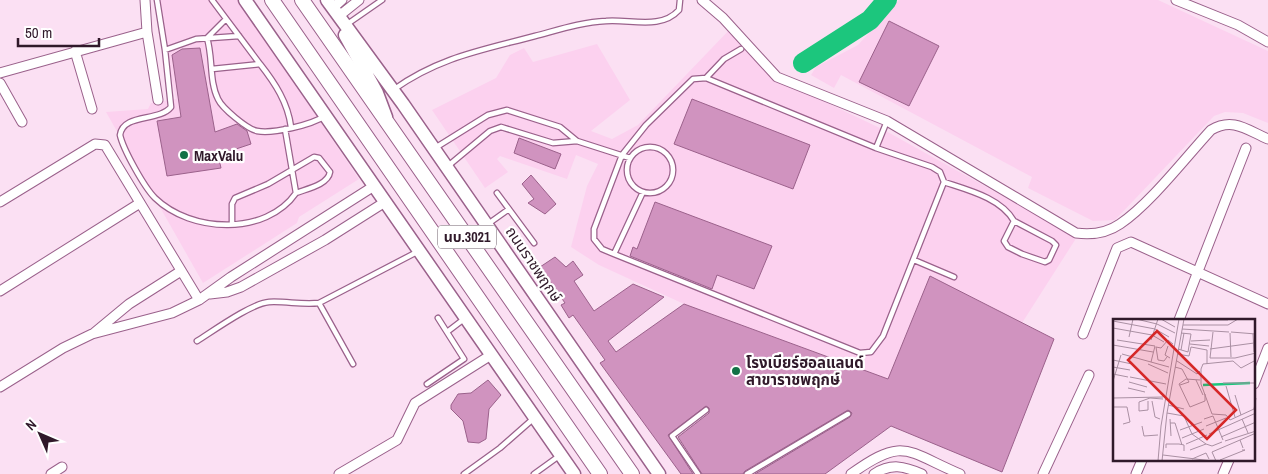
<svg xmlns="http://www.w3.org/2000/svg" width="1268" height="474" font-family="'Archivo Narrow','Noto Sans Thai',sans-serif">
	<rect width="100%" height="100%" fill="#fbe0f3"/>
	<path fill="#fcd1ef" d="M 160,0 L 238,0 L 359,179 L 299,217 L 297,223 L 203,283 L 106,112 L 148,109 L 151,103 L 176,99 L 162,31 Z
		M 899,0 L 1158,0 L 1268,51 L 1268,123 L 1243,113 L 1225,112 L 1214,116 L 1115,220 L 1093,221 L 1028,188 L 1032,177 L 841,75 L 834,88 L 811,75 L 816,67 L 858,45 Z
		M 732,27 L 777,79 L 884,130 L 1071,234 L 1075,240 L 1022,323 L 930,276 L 888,379 L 684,304 L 599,265 L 571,247 L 587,186 L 598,164 L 576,155 L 567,179 L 500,156 L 497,159 L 508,172 L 485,188 L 432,110 L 496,78 L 510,55 L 524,48 L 533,62 L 597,44 L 630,100 L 591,131 L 612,139 L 638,125 Z"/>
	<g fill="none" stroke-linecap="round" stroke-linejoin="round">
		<path stroke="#1cc67d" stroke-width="20" d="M 803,63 L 870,20 L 887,0"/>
	</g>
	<path fill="#d093bf" stroke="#9b618b" d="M 889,21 L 939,46 L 909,106 L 859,82 Z
		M 200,48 L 215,132 L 237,124 L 247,131 L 251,144 L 218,155 L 221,168 L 167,176 L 157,121 L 181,117 L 172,55 L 182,49 Z
		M 692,99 L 810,145 L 793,189 L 674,144 Z
		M 519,138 L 561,154 L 555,169 L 514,153 Z
		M 531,175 L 556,204 L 545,214 L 528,203 L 534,199 L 522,184 Z
		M 655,202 L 772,246 L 754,289 L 717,275 L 712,289 L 630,256 L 633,247 L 637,249 Z
		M 555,257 L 566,267 L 573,261 L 583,275 L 574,281 L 594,311 L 633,284 L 664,297 L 608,341 L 616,352 L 684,304 L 888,379 L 930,276 L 1054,339 L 1002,472 L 891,426 L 825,474 L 755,474 L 850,417 L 852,413 L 848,410 L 745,471 L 743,474 L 702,474 L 678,437 L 709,413 L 709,408 L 706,406 L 668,435 L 693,474 L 681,474 L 600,363 L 605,360 L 573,315 L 569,318 L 561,305 L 565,303 L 540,267 Z
		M 488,380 L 501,395 L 489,409 L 486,439 L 479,443 L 468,442 L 463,421 L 451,409 L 451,405 L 458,394 L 471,393 Z"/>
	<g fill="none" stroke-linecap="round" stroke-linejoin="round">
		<g stroke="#9a618b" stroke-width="7">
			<path id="lane" d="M 157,0 L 165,50 L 171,107 C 159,122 123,113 120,135 C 123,149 144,187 155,198 C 191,233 266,236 296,193 L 285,129
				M 212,0 L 260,64
				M 346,25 L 382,0
				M 207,38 C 213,57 209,81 218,99 C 222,108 247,129 257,131 C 273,134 311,125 325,116
				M 207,38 L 226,19
				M 165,50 L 196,39 L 239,36
				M 212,69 L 260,64 C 275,83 288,103 291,127
				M 706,78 L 724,59 L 741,49
				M 393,90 C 439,57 483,50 535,36 C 558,30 582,22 606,21 C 631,19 661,30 679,10 L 680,0
				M627 170a23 23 0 1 1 46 0a23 23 0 1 1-46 0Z
				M 435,148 L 488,115 L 507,110 L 560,127 L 577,141
				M 876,148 L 706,78 L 693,79 L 646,125 L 622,155 L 594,229 L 594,239 L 602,249 L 614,254 L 860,353 L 871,352 L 883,336 L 944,182 L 940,172 L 932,167 L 876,148 L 887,121
				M 448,166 L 490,131 L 501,127 L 553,143 L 577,141 L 630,158
				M 944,182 C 968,190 1001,198 1014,221 L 1004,241 L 1008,247 L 1022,254 L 1045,262 L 1049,260 L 1056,245 L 1052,241 L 1014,221
				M 497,193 L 534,243
				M 232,224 L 232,204 L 235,198 L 268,184 L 314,157 L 319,158 L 330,172 C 328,185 306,189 296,193
				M 488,224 L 509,209
				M 614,254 L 643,192
				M 914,260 L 954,277
				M 319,303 L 353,364
				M 447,332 L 464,319
				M 197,341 C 213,331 252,303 269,302 C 286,301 302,305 319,303 L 417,252
				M 427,384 L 464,359 L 438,318
				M 464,474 L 500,448 L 533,419
				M 534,474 L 559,456
				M 698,474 L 672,436 L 706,410
				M 747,474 L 848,414"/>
		</g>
		<g stroke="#9a618b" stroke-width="11">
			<path id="street" d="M 145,0 L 147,32 L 158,100
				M 702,0 L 723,18 L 777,77 L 887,121 L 1076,233 C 1091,235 1107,233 1120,224 C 1150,204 1186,157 1211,130 C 1233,117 1247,130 1268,139
				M 1176,0 L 1238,25 L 1268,42
				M 333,8 L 342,0
				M 339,16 L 359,0
				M 75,51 L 92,109
				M 0,73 L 147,32
				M 0,83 L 22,122
				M 0,202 L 95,144 L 105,145 L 199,300
				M 0,291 L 140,203
				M 210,294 L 227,292 L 241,287 L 325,240 L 385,202
				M 1179,320 L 1246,148
				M 94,333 L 129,304 L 181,271
				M 1083,334 L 1117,248 L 1131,242 L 1268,304
				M 1254,384 L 1268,348
				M 0,387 L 63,348 L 92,334 L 172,313 L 199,300 L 231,277 L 374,186
				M 51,474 L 62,467
				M 339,474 L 397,440 L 415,403 L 491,355
				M 851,474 C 904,436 906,451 960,474
				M 874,474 C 891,463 904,466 922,474
				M 1043,474 L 1089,375
				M 1136,474 L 1142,460
				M 1223,474 L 1229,460"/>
		</g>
		<g stroke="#9a618b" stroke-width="15">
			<path id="secondary" d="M 245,0 L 574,474
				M 327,0 L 403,104 L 659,474
				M 345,35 L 377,93 L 386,117"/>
		</g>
		<g stroke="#9a618b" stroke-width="16">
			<path id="primary" d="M 272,0 L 600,474
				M 302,0 L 632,474"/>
		</g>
		<use href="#lane" stroke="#fff" stroke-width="4.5"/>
		<use href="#street" stroke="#fff" stroke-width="9"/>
		<use href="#secondary" stroke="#fff" stroke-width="12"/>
		<use href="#primary" stroke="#fff" stroke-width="14"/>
	</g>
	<g fill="#127146" stroke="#fff" stroke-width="2">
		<circle cx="184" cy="155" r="5"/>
		<circle cx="736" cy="371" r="5"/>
	</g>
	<g text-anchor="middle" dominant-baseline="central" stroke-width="4.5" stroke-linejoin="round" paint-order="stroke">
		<rect fill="#fff" stroke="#6e5e6a" stroke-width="1" x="438" y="225.5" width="58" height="23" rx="4"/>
		<g font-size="14" font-weight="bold" fill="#30192a">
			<text x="467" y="237">นบ.3021</text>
		</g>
		<g font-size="15" font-weight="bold" fill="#30192a" stroke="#fff" text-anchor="start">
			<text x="194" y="155">MaxValu</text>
			<text x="746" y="362">โรงเบียร์ฮอลแลนด์<tspan x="746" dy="17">สาขาราชพฤกษ์</tspan></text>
		</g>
		<g font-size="15" fill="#30192a" stroke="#fff">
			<text transform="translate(534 264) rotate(56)">ถนนราชพฤกษ์</text>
		</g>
	</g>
	<g transform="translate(1113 319)">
		<rect width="142" height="142" fill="#fbe0f3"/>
		<path fill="none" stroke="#1cc67d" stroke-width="2.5" d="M 90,66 L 137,64"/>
		<path fill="none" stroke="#aa90a3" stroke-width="1" d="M 23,0 L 44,5 L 62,14M 48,0 L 62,8M 87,1 L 115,1M 0,2 L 42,10 L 56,18M 70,6 L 115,6 L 125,0M 0,9 L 39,16 L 51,23M 69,10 L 116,13M 100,13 L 97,39 L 122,39 L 143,34M 118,13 L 143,15M 117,14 L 118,38M 140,15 L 141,33M 16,18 L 20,0M 4,21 L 42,27 L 38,43M 38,21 L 45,0M 78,22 L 97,21M 77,25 L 96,27M 0,26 L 40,33M 55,27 L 52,36 L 57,39M 65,30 L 75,33 L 78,15 L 68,14M 97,30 L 141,24M 68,31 L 71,14M 9,35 L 56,48M 64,35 L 76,37 L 78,28 L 94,31 L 94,45M 54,38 L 51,42 L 45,41 L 43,28 L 48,29 L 55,21 L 60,25M 0,41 L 19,45M 143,41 L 128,49 L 120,42 L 90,45 L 88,50 L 88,65 L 99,95 L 113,96 L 117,101 L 141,90 L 143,79M 64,42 L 84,55 L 87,52M 35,45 L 55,54M 0,48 L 17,51M 62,48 L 69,50 L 76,63 L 67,66M 0,55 L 15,58M 17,58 L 53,65M 83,61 L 90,76M 87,61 L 73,60 L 66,65 L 77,88 L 92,82 L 92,75M 0,62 L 8,36M 16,63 L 34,68M 110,64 L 143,64M 113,67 L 122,98M 15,69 L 32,73M 122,76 L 128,96M 0,79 L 50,78M 35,82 L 35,91 L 26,92 L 26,83 L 37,79 L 50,80M 39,82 L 42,98 L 47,100M 55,86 L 71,90M 0,88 L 14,88 L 17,103 L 10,105M 54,94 L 71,97 L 79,115 L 93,125 L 99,127 L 109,123M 57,100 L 58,117M 91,100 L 100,97 L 110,121M 129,100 L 135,114M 57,104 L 62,104 L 69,126M 29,107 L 31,117 L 45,116M 93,107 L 113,99M 67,111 L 89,103M 96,115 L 143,94M 108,118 L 143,103M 69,119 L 91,110M 127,121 L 143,114M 112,122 L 143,112M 73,125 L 94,116M 53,129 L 53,125 L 66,125 L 71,126 L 71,132M 77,131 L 93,125M 50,136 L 99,142M 79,140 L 93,134 L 96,140M 107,141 L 132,131 L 129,131M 45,142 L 48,107 L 66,0M 49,142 L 54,94 L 71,0M 103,142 L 99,133 L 127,121 L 130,129"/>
		<path fill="#d62828" fill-opacity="0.15" stroke="#d62828" stroke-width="2.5" d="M 44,12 L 123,91 L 94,120 L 15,41 Z"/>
		<rect width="142" height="142" fill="none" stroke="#30192a" stroke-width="2.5"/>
	</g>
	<g transform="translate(40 434) rotate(315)" stroke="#ffffff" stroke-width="4" paint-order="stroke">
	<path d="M0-4L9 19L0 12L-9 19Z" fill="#30192a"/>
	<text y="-8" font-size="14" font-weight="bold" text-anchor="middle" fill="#30192a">N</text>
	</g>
	<path d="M18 38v8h81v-8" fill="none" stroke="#30192a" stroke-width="2.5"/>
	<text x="25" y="38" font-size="15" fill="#30192a" stroke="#ffffff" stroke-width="4" paint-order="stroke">50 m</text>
</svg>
